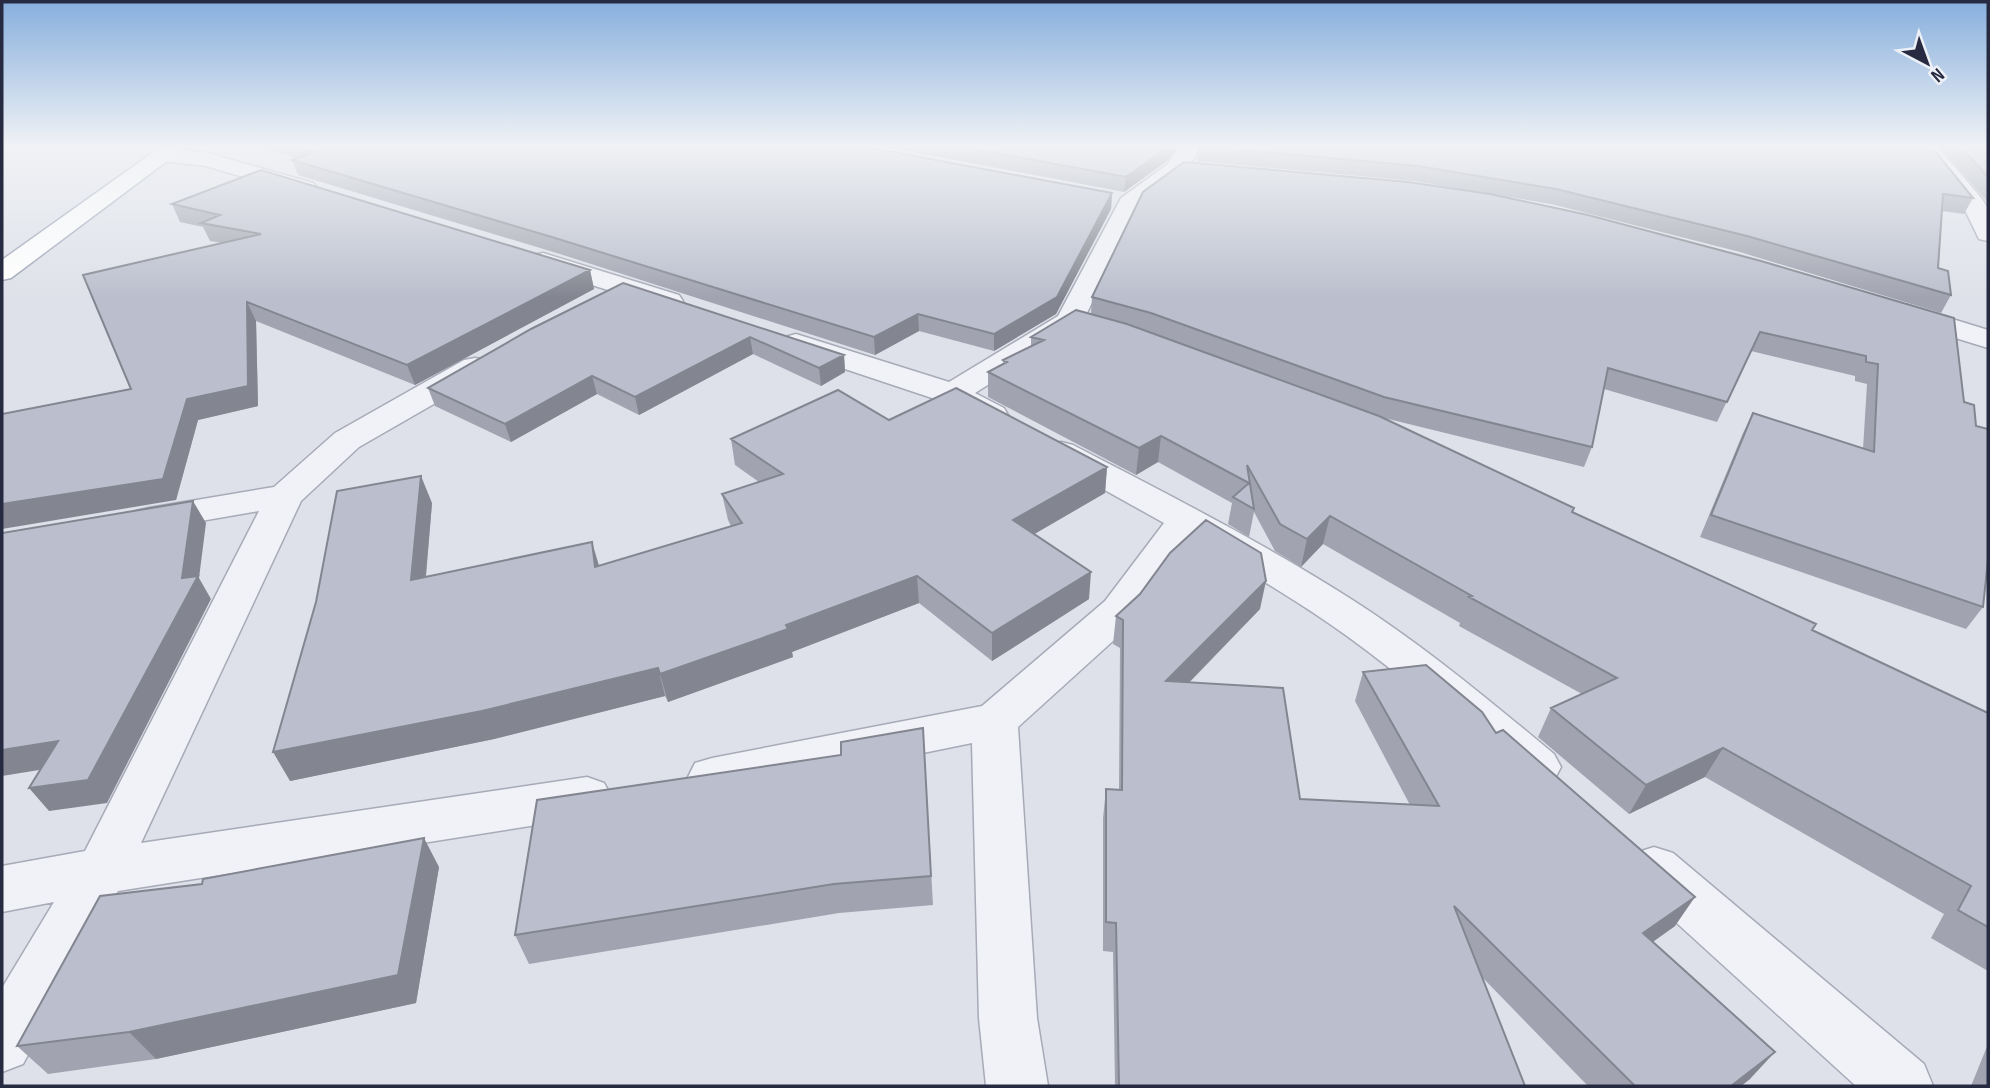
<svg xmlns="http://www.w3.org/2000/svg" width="1990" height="1088" font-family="'Sofia Sans Condensed',sans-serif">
	<rect width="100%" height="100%" fill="#dee1e9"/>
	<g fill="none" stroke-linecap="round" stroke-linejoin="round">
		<g stroke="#a7aab7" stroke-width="3">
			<path id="minor" d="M 1179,146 L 1201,146 L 1185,173 L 1139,207 L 1080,327 L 975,393 L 1004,408 L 1008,415 L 1004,422 L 992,425 L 980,422 L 941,401 L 785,349 L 781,343 L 785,337 L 796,334 L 949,382 L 1058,316 L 1121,198 L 1168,164 Z
				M 1915,146 L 1937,146 L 1982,199 L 1988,209 L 1988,241 L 1979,239 L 1963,206 Z
				M 162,148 L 208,153 L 313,183 L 317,188 L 313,193 L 305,195 L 206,166 L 154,160 L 151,155 L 154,150 Z
				M 543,253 L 679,295 L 683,301 L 679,307 L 669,309 L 534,267 L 530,261 L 534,255 Z
				M 1907,305 L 1988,330 L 1988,348 L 1897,320 L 1893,314 L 1897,308 Z
				M 475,358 L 486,360 L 490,367 L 486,374 L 359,447 L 301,501 L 141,843 L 587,777 L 604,783 L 612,797 L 604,811 L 587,817 L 118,891 L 23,1064 L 2,1072 L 2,988 L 54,902 L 2,912 L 2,866 L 85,851 L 259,511 L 149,530 L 136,527 L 130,519 L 136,511 L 149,508 L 274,487 L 335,433 L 464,360 Z
				M 1061,442 L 1073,445 C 1167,494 1262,542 1351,599 C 1423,645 1489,700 1554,754 L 1561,767 L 1554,780 L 1537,786 L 1520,780 C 1464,730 1408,680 1347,636 C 1297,600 1245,570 1192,539 L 1135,621 L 1018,727 L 1037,1018 L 1048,1086 L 986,1086 L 979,1018 L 972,743 L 712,796 L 695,791 L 688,777 L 695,763 L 712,758 L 982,706 L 1105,601 L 1164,523 L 1049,459 L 1044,452 L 1049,445 Z
				M 1654,847 L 1673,853 L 1924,1064 L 1933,1086 L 1856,1086 L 1635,885 L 1628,869 L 1635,853 Z"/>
		</g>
		<g stroke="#9ca3b6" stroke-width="3">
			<path id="primary" d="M 162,146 L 187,146 L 11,278 L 2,280 L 2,260 Z"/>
		</g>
		<use href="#minor" fill="#f1f2f7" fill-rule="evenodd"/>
		<use href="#primary" fill="#fff" fill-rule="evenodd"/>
	</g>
	<path fill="#a1a4b0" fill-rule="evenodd" d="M 259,146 L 861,146 L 1112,193 L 1111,209 L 1056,314 L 994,351 L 919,331 L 875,355 L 560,254 L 298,175 L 292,160 L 296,158 Z
		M 881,146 L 1179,146 L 1167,161 L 1124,192 Z
		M 1198,146 L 1931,146 L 1973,198 L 1964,214 L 1942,211 L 1938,268 L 1951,295 L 1941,313 L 1740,252 L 1551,204 L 1414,181 L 1197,161 Z
		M 1939,146 L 1988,146 L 1988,204 L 1984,198 Z
		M 172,204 L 590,270 L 594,289 L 415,385 L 256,321 L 258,406 L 198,420 L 176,500 L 131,389 L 222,243 L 210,241 L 203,227 L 180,222 Z
		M 623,283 L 844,355 L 845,372 L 821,386 L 753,354 L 639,415 L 597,394 L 511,442 L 435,406 L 428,388 Z
		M 1092,297 L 1954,318 L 1983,607 L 1966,629 L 1700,537 L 1743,433 L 1753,413 L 1863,449 L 1867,384 L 1855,381 L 1855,376 L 1751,351 L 1717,422 L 1604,389 L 1592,447 L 1584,467 L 1380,417 L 1572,512 L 1816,624 L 1812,630 L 1988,713 L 1988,971 L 1931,938 L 1944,914 L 1705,777 L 1629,814 L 1538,737 L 1551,708 L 1582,694 L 1459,626 L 1460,623 L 1323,544 L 1301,567 L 1275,551 L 1254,512 L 1249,537 L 1228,524 L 1232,503 L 1158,462 L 1136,475 L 988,397 L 988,372 L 1003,364 L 1003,360 L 1031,346 L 1031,337 L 1091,314 ZM 1142,330 L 1149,332 L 1288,383 Z
		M 889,420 L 1107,467 L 1105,493 L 1034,534 L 1089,599 L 992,661 L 919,603 L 792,652 L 793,657 L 668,702 L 665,696 L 494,739 L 290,781 L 432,503 L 426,577 L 599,566 L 731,526 L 728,520 L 722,494 L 759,482 L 735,465 L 731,439 Z
		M 1260,609 L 1189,683 L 1300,799 L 1410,805 L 1355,701 L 1363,672 L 1496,733 L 1675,926 L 1653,942 L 1750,1079 L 1741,1086 L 1588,1086 L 1482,977 L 1525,1086 L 1115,1086 L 1113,952 L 1103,951 L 1103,818 L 1106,789 L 1119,790 L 1120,648 L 1113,644 L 1116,616 Z
		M 923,728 L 933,905 L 839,913 L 529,964 L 515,935 L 841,755 Z
		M 439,867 L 416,1003 L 156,1059 L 48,1074 L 17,1046 Z
		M 1988,1044 L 1988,1086 L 1971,1086 Z"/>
	<path fill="#838690" d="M 1169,146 L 1179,146 L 1167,161 L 1124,192 L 1126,177 Z
		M 1112,193 L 1111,209 L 1056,314 L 994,351 L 994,334 Z
		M 590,270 L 594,289 L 415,385 L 407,365 Z
		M 247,302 L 256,321 L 258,406 L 198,420 L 176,500 L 2,529 L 2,504 L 187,399 Z
		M 918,314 L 919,331 L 875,355 L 874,337 Z
		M 750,337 L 753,354 L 639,415 L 635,397 Z
		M 844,355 L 845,372 L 821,386 L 819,368 Z
		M 592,376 L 597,394 L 511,442 L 505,424 Z
		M 1161,436 L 1158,462 L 1136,475 L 1139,448 Z
		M 1107,467 L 1105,493 L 1012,547 L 1013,520 Z
		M 421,476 L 432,503 L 423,607 L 411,580 Z
		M 193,501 L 206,523 L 199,578 L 211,599 L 107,803 L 49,811 L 29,788 L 182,578 Z
		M 1330,516 L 1323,544 L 1301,567 L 1307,539 Z
		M 592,542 L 600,569 L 595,567 Z
		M 1091,572 L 1089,599 L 992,661 L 992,633 Z
		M 917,576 L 919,603 L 792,652 L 793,657 L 668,702 L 660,674 Z
		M 1266,581 L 1260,609 L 1162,710 L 1166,681 Z
		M 658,668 L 665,696 L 494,739 L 290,781 L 273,752 Z
		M 58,741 L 76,764 L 2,776 L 2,750 Z
		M 1723,748 L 1705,777 L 1629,814 L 1646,785 Z
		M 424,838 L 439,867 L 416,1003 L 156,1059 L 129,1032 Z
		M 1695,897 L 1675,926 L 1624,962 L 1643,933 Z
		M 1775,1052 L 1750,1079 L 1741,1086 L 1731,1086 Z"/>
	<path fill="#bbbfcd" stroke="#838690" stroke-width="2" d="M 297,146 L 861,146 L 1112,193 L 1057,297 L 994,334 L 918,314 L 874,337 L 555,238 L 292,160 L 314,152 Z
		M 957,146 L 1169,146 L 1126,177 Z
		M 1198,146 L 1931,146 L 1973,198 L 1943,194 L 1938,268 L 1948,271 L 1951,295 L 1747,236 L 1556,189 L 1418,166 Z
		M 1960,146 L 1988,146 L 1988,177 Z
		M 1184,162 L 1408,182 L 1490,194 L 1588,215 L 1761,261 L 1954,318 L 1964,402 L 1974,405 L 1976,426 L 1988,429 L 1988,560 L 1983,607 L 1711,515 L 1753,413 L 1874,452 L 1878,364 L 1866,362 L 1866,356 L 1760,332 L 1727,402 L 1608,368 L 1592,447 L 1384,397 L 1151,313 L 1092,297 L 1143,192 Z
		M 261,170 L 590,270 L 407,365 L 247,302 L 248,386 L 187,399 L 163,479 L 2,504 L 2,414 L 131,389 L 83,275 L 261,234 L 201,223 L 220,215 L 172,204 Z
		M 623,283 L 844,355 L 819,368 L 750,337 L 635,397 L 592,376 L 505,424 L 428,388 L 531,329 Z
		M 1076,310 L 1127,324 L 1379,416 L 1574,508 L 1572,512 L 1816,624 L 1812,630 L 1988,713 L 1988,927 L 1958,910 L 1971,886 L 1723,748 L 1646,785 L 1551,708 L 1617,678 L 1469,597 L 1472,596 L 1330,516 L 1307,539 L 1280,524 L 1247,465 L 1254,509 L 1233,497 L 1249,483 L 1161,436 L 1139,448 L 988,372 L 1007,362 L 1003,360 L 1044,340 L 1031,337 Z
		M 956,388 L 1107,467 L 1013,520 L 1091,572 L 992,633 L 917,576 L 786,625 L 788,629 L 660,674 L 658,668 L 482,711 L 273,752 L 316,602 L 337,491 L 421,476 L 411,580 L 592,542 L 595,567 L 742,523 L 722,494 L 783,474 L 731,439 L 838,390 L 889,420 Z
		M 193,501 L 182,578 L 198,576 L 88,780 L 29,788 L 58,741 L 2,750 L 2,533 Z
		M 1206,520 L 1261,553 L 1266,581 L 1166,681 L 1283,688 L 1300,799 L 1439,806 L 1363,672 L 1426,665 L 1482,712 L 1496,733 L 1503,730 L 1695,897 L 1643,933 L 1775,1052 L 1731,1086 L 1635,1086 L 1454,906 L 1525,1086 L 1119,1086 L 1116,923 L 1106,922 L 1106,789 L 1122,790 L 1123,620 L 1116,616 L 1140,594 L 1170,553 Z
		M 923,728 L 931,876 L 834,884 L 515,935 L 537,800 L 841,755 L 841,742 Z
		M 424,838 L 398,975 L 129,1032 L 17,1046 L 100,896 L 202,884 L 203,879 Z"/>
	<linearGradient id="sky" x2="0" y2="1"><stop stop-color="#87afdd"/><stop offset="0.49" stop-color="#f0f2f5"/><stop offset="1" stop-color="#f0f2f5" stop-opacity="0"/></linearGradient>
	<rect width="1990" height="298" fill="url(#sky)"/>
	<rect width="1990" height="1088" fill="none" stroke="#262b42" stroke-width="7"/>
	<g transform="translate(1927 63) rotate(139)" stroke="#eef0f7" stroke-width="5" paint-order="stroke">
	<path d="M0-5L12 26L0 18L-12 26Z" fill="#262b42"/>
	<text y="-10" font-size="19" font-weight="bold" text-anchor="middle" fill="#262b42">N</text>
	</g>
</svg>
